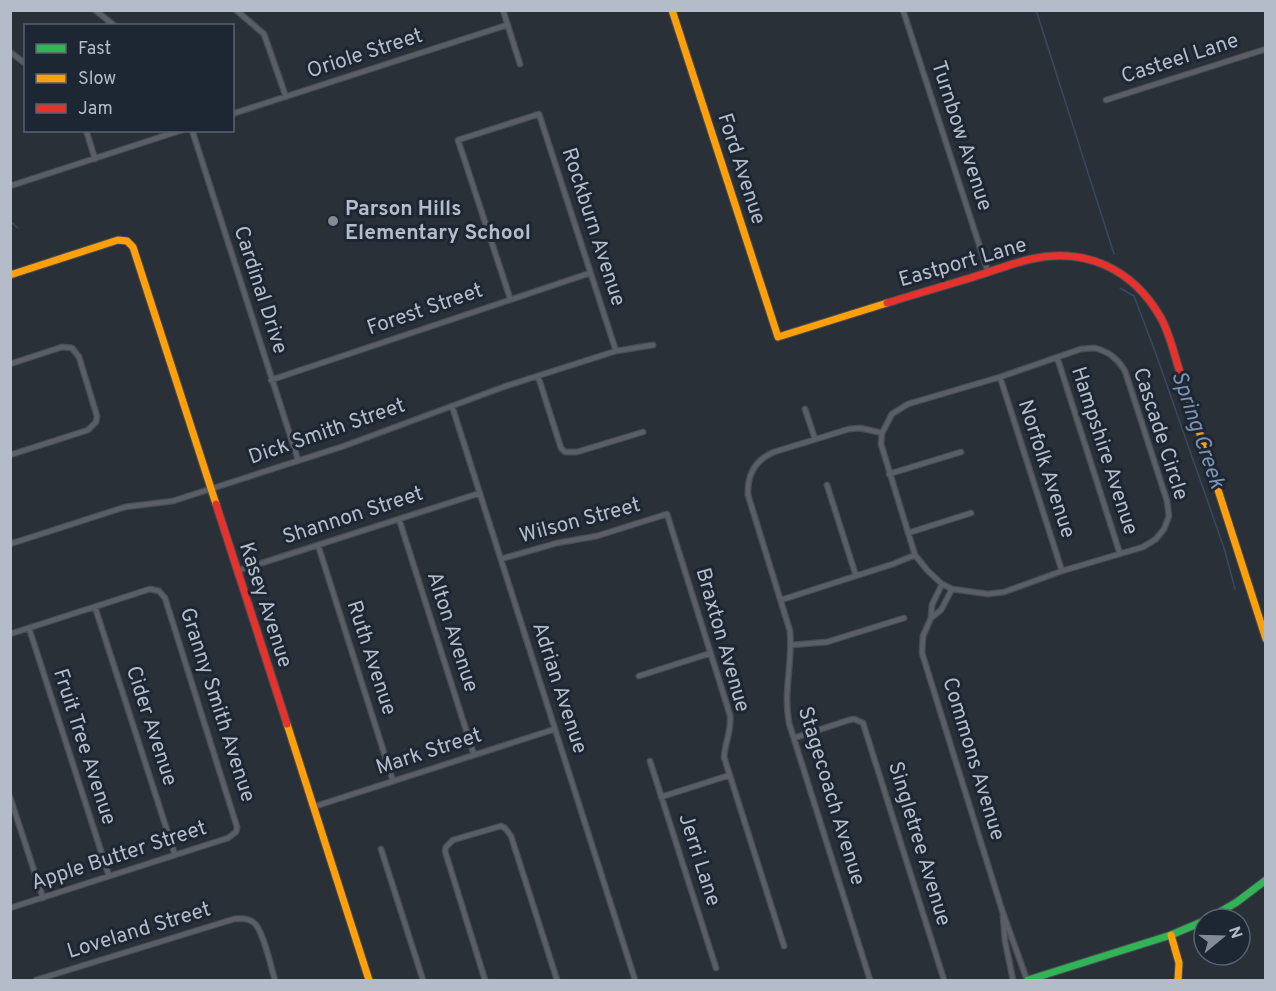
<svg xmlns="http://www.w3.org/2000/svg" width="1276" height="991" font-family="Overpass,sans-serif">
	<rect width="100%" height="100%" fill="#2a3038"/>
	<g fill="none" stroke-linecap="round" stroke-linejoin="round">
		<path stroke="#384963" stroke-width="1.5" d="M 1036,10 L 1114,254
			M 10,221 L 18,228
			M 1120,288 L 1134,296 L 1156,354 L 1224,548 L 1235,589"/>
		<g stroke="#484c53" stroke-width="7">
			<path id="street" d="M 95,10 L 115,26
				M 236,10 L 264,34 L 286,97
				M 503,10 L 520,64
				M 903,10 L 988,272
				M 10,52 L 26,64
				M 1106,100 L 1266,49
				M 232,114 L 507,25
				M 86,130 L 95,159
				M 192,130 L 298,460
				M 10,186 L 182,130
				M 510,298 L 458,140 L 539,114 L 616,351
				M 1095,348 C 1109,352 1117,358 1125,371 L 1167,501 L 1169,516 L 1164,529 L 1156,539 L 1143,547 L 1062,571 L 1004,592 L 988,594 L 952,589 L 942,584 L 928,571 L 915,555 L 881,444 L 882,433 L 892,414 L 908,404 L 1000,377 L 1081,349 Z
				M 1057,357 L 1120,554
				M 10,364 L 62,347 L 72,348 L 79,357 L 97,416 L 96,422 L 88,430 L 10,455
				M 538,376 L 561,448 L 565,452 L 577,452 L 643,432
				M 1000,377 L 1062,571
				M 271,380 L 590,273
				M 452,406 L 635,980
				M 805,409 L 815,439
				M 889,474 L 961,452
				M 827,485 L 856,576
				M 399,519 L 474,755
				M 908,533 L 971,513
				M 10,544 L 125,507 L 173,501 L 344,446 L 506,386 L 616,351 L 653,345
				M 318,545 L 393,781
				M 501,559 L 557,543 L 597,536 L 667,514 L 730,715 C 732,729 725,743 724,757 L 784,946
				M 237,571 L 480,493
				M 942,584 L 932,605 L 931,618 L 923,636 L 922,653 L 1002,910 L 1027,980
				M 781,600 L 893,564 L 915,555
				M 95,607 L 175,855
				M 931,618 L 941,610 L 952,589
				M 29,628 L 109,876
				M 10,634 L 150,589 L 159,591 L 165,598 L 237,827 L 236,832 L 228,838 L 10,908
				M 791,645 L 827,642 L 904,618
				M 639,676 L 711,653
				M 794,738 L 849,720 L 854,719 L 863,723 L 944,980
				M 650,761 L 716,968
				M 10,797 L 43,898
				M 661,797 L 730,775
				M 313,807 L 555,729
				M 381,849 L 423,980
				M 1003,916 L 1005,941 L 1013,980
				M 36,980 L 234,919 C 241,918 247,918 253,922 C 263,928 271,968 275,980
				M 485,980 L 445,851 L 446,847 L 453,840 L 501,826 L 505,828 L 511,836 L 557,980
				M 870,980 L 789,723 C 783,691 793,662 790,631 L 748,495 C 747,474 755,460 774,452 L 849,429 L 860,428 L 882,433"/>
		</g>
		<g stroke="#484c53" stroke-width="9">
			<path id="fast" d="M 1208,919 L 1237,902 L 1266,880
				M 1028,980 L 1171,935 L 1204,921"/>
		</g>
		<g stroke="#484c53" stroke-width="9">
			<path id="slow" d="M 672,10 L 778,337 L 887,303
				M 10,275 L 118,240 L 127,241 L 133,247 L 216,504
				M 1182,378 L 1266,639
				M 287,724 L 369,980
				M 1171,935 L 1179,963 L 1178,980"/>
		</g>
		<g stroke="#484c53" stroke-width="9">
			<path id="jam" d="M 887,303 C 919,293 951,284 983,274 C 998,269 1014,263 1031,259 C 1086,247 1133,269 1161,318 C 1171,336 1175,359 1182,378
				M 216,504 L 287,724"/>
		</g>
		<use href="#street" stroke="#5a5e66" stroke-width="4.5"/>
		<use href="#fast" stroke="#30b455" stroke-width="7"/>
		<use href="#slow" stroke="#ff9f0a" stroke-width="7"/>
		<use href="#jam" stroke="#e5322d" stroke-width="7"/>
	</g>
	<circle fill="#848b96" stroke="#1d2633" stroke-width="2" cx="333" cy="221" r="6"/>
	<g text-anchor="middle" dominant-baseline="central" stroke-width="6" stroke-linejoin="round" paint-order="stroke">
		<g font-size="21" fill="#b4bcc9" stroke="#1d2633">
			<text transform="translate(365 54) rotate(-18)">Oriole Street</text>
			<text transform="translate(1180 59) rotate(-18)">Casteel Lane</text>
			<text transform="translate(961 136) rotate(72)">Turnbow Avenue</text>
			<text transform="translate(741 169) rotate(72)">Ford Avenue</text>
			<text transform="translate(593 227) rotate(72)">Rockburn Avenue</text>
			<text transform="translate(963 263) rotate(-16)">Eastport Lane</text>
			<text transform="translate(260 290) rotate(72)">Cardinal Drive</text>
			<text transform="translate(425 310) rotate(-19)">Forest Street</text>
			<text transform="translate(327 432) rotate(-19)">Dick Smith Street</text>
			<text transform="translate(1160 434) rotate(72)">Cascade Circle</text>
			<text transform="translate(1104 451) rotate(72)">Hampshire Avenue</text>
			<text transform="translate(1046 469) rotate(72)">Norfolk Avenue</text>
			<text transform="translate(353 516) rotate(-18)">Shannon Street</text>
			<text transform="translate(580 521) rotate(-15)">Wilson Street</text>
			<text transform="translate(265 605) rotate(72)">Kasey Avenue</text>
			<text transform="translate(452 632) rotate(72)">Alton Avenue</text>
			<text transform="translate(722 640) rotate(74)">Braxton Avenue</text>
			<text transform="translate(371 658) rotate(72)">Ruth Avenue</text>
			<text transform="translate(559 688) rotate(72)">Adrian Avenue</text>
			<text transform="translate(217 705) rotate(72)">Granny Smith Avenue</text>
			<text transform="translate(151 726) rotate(72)">Cider Avenue</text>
			<text transform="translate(84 747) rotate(72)">Fruit Tree Avenue</text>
			<text transform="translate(429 752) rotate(-18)">Mark Street</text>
			<text transform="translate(973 759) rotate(73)">Commons Avenue</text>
			<text transform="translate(831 796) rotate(73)">Stagecoach Avenue</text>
			<text transform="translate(919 844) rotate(73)">Singletree Avenue</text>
			<text transform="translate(119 856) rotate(-18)">Apple Butter Street</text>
			<text transform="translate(699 860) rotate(72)">Jerri Lane</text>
			<text transform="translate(139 931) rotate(-17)">Loveland Street</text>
		</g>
		<g font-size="21" font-weight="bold" fill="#b4bcc9" stroke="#1d2633" text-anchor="start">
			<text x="345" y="209">Parson Hills<tspan x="345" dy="24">Elementary School</tspan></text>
		</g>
		<g font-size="22" font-style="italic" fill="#7c92b1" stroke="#1d2633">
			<text transform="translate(1197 430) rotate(71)">Spring Creek</text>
		</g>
	</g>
	<rect width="1276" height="991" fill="none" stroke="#b4bcc9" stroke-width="24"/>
	<rect x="24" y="24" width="210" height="108" fill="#1d2633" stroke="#59626f" stroke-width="1.5"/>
	<rect x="36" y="44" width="30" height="9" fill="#30b455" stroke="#59626f" stroke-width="1.5"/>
	<text x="78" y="54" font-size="18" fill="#b4bcc9">Fast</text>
	<rect x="36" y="74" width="30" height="9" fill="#ff9f0a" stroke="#59626f" stroke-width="1.5"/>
	<text x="78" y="84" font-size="18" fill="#b4bcc9">Slow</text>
	<rect x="36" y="104" width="30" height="9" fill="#e5322d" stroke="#59626f" stroke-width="1.5"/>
	<text x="78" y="114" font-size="18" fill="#b4bcc9">Jam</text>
	<g transform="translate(1222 937) rotate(71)"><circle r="28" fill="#1d2633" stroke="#59626f" stroke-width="1.5"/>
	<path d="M0-4.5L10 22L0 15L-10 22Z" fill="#848b96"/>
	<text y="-9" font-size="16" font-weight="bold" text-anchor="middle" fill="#b4bcc9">N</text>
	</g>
</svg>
